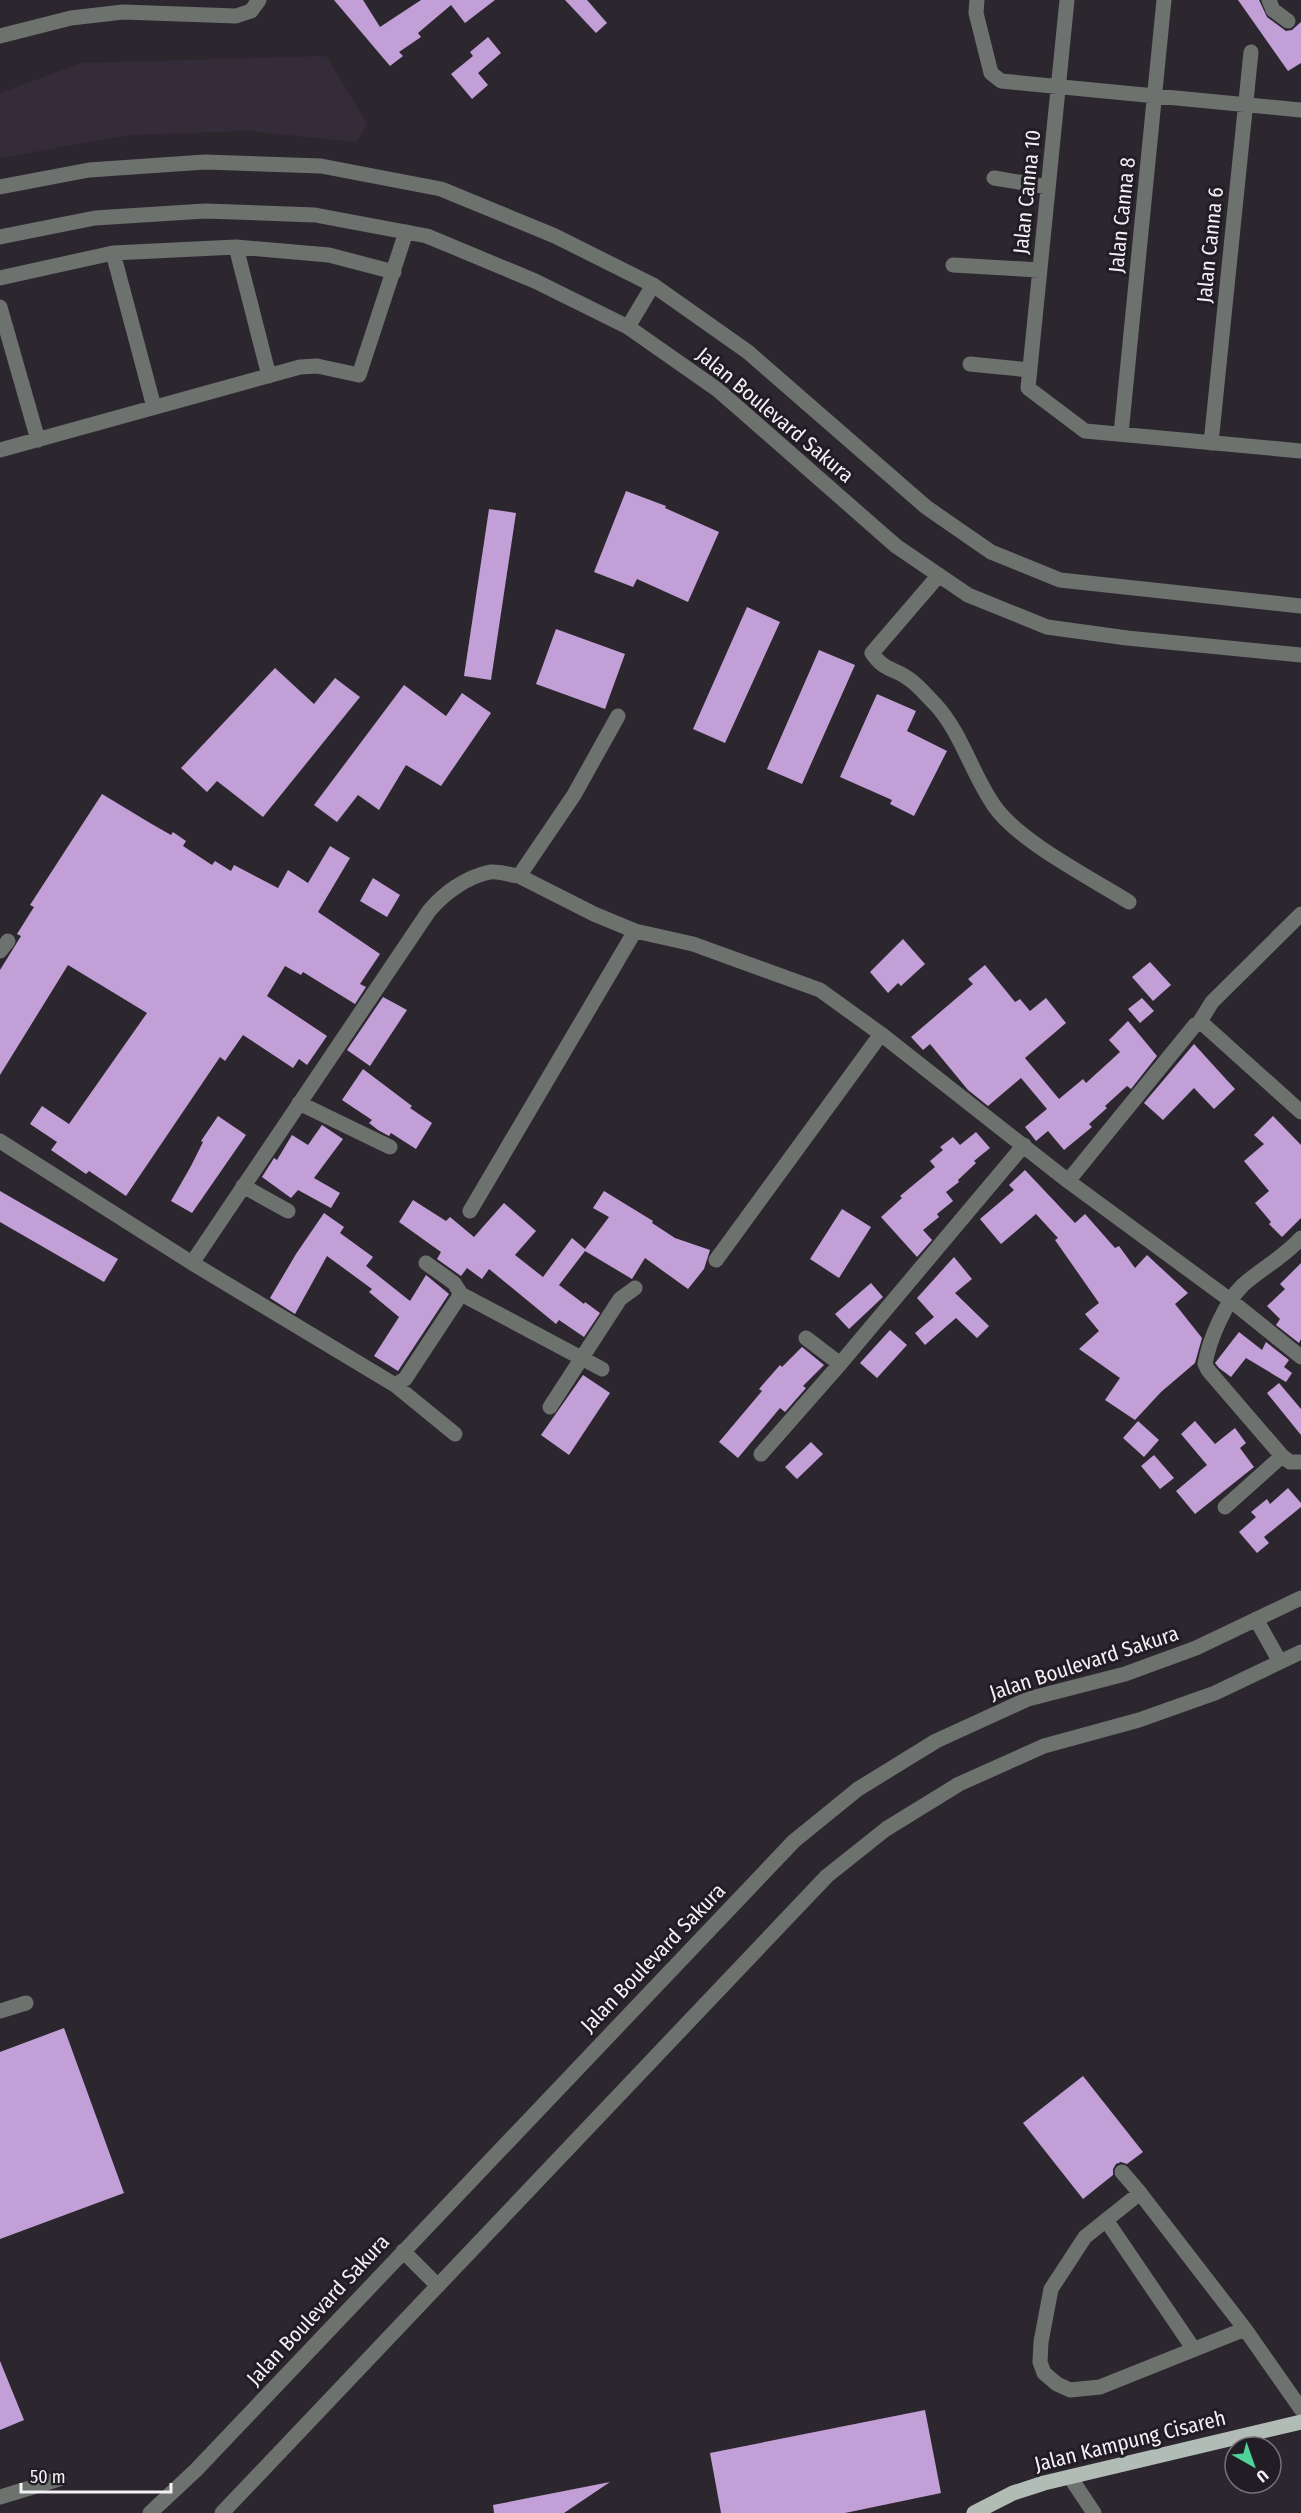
<svg xmlns="http://www.w3.org/2000/svg" width="1301" height="2513" font-family="'Fira Sans Condensed',sans-serif">
	<rect width="100%" height="100%" fill="#2c272f"/>
	<path fill="#352c3a" d="M 326,56 L 367,124 L 356,142 L 249,131 L 129,135 L 0,158 L 0,93 L 82,63 Z"/>
	<path fill="#c2a0d7" d="M 334,0 L 363,0 L 380,27 L 421,0 L 495,0 L 465,23 L 451,5 L 418,33 L 421,37 L 399,52 L 403,56 L 390,66 Z
		M 565,0 L 587,0 L 607,23 L 596,33 Z
		M 1238,0 L 1259,0 L 1267,17 L 1286,31 L 1292,30 L 1301,22 L 1301,63 L 1288,71 Z
		M 488,37 L 501,53 L 478,73 L 488,85 L 472,99 L 451,74 L 473,56 L 470,52 Z
		M 626,491 L 666,506 L 665,508 L 719,532 L 688,602 L 637,579 L 633,587 L 594,572 Z
		M 489,509 L 516,513 L 491,680 L 464,676 Z
		M 747,607 L 780,622 L 725,743 L 693,729 Z
		M 556,629 L 625,654 L 605,709 L 536,684 Z
		M 819,650 L 855,665 L 802,784 L 767,769 Z
		M 275,668 L 314,704 L 335,678 L 360,697 L 263,817 L 217,781 L 207,792 L 181,768 Z
		M 404,685 L 446,716 L 462,693 L 491,713 L 441,786 L 406,765 L 379,810 L 358,795 L 337,822 L 314,805 Z
		M 877,694 L 916,711 L 907,731 L 947,751 L 914,816 L 890,804 L 892,800 L 840,777 Z
		M 102,794 L 150,823 L 171,835 L 173,832 L 186,841 L 183,846 L 212,865 L 215,861 L 231,871 L 234,865 L 278,888 L 288,870 L 308,883 L 330,846 L 350,858 L 318,912 L 380,954 L 360,984 L 366,987 L 355,1004 L 303,972 L 301,975 L 285,966 L 267,996 L 327,1036 L 307,1065 L 299,1059 L 293,1068 L 243,1035 L 225,1061 L 220,1057 L 126,1196 L 89,1171 L 86,1174 L 51,1150 L 57,1142 L 30,1124 L 42,1106 L 69,1124 L 147,1013 L 68,965 L 0,1075 L 0,970 L 21,936 L 17,934 L 34,907 L 30,905 Z
		M 373,878 L 400,895 L 387,917 L 360,901 Z
		M 903,939 L 925,964 L 901,986 L 898,983 L 888,993 L 870,972 Z
		M 1150,962 L 1171,985 L 1153,1001 L 1132,977 Z
		M 985,965 L 1015,1002 L 1020,999 L 1030,1011 L 1046,998 L 1066,1023 L 1025,1058 L 1059,1099 L 1083,1079 L 1086,1083 L 1120,1052 L 1109,1040 L 1128,1021 L 1157,1056 L 1131,1089 L 1127,1086 L 1105,1106 L 1107,1108 L 1089,1124 L 1092,1127 L 1064,1150 L 1048,1131 L 1036,1141 L 1025,1127 L 1047,1109 L 1021,1078 L 988,1106 L 968,1090 L 930,1044 L 923,1050 L 911,1037 L 973,984 L 968,979 Z
		M 383,997 L 407,1010 L 370,1066 L 347,1050 Z
		M 1142,998 L 1154,1011 L 1140,1023 L 1128,1009 Z
		M 1194,1044 L 1235,1089 L 1214,1109 L 1194,1088 L 1163,1120 L 1144,1103 Z
		M 363,1069 L 412,1106 L 410,1108 L 432,1123 L 416,1149 L 391,1133 L 389,1136 L 378,1130 L 369,1123 L 372,1120 L 342,1100 Z
		M 218,1116 L 246,1135 L 192,1213 L 171,1201 L 191,1166 L 203,1142 L 201,1141 Z
		M 1273,1116 L 1301,1145 L 1301,1218 L 1282,1237 L 1269,1224 L 1271,1222 L 1255,1203 L 1269,1191 L 1244,1161 L 1264,1144 L 1254,1135 Z
		M 322,1125 L 343,1139 L 314,1178 L 340,1193 L 331,1208 L 298,1190 L 291,1198 L 262,1177 L 274,1158 L 277,1160 L 292,1135 L 308,1145 Z
		M 976,1132 L 990,1148 L 974,1161 L 976,1163 L 958,1180 L 959,1182 L 946,1192 L 953,1201 L 937,1214 L 939,1217 L 923,1230 L 932,1240 L 917,1257 L 881,1217 L 902,1198 L 900,1196 L 935,1167 L 930,1161 L 943,1150 L 940,1147 L 953,1137 L 960,1145 Z
		M 1025,1170 L 1075,1223 L 1085,1214 L 1115,1248 L 1119,1246 L 1135,1268 L 1147,1255 L 1188,1293 L 1175,1304 L 1202,1338 L 1195,1363 L 1161,1392 L 1135,1420 L 1105,1400 L 1120,1378 L 1079,1349 L 1099,1331 L 1085,1314 L 1099,1303 L 1055,1240 L 1058,1238 L 1036,1214 L 1001,1244 L 980,1219 L 1014,1190 L 1009,1185 Z
		M 0,1191 L 118,1259 L 104,1282 L 0,1222 Z
		M 604,1191 L 653,1221 L 652,1223 L 675,1238 L 710,1250 L 704,1269 L 688,1289 L 645,1258 L 632,1279 L 585,1251 L 559,1285 L 584,1304 L 585,1302 L 600,1313 L 584,1337 L 559,1320 L 556,1324 L 489,1269 L 482,1279 L 467,1268 L 461,1276 L 437,1259 L 441,1252 L 399,1222 L 413,1200 L 446,1221 L 450,1217 L 474,1237 L 504,1203 L 536,1231 L 515,1255 L 543,1277 L 572,1238 L 585,1249 L 609,1217 L 593,1208 Z
		M 842,1209 L 871,1227 L 839,1278 L 810,1259 Z
		M 324,1213 L 344,1227 L 340,1233 L 373,1257 L 366,1266 L 410,1301 L 426,1275 L 449,1294 L 398,1371 L 374,1356 L 399,1317 L 369,1292 L 372,1289 L 327,1256 L 295,1314 L 270,1298 L 296,1254 Z
		M 954,1257 L 972,1279 L 955,1293 L 989,1326 L 977,1338 L 956,1318 L 925,1345 L 915,1333 L 934,1317 L 917,1298 Z
		M 1301,1263 L 1301,1339 L 1299,1343 L 1276,1325 L 1280,1319 L 1267,1306 L 1285,1289 L 1280,1284 Z
		M 871,1283 L 883,1297 L 849,1329 L 835,1314 Z
		M 890,1330 L 907,1345 L 877,1378 L 860,1363 Z
		M 1239,1332 L 1262,1350 L 1266,1342 L 1289,1360 L 1284,1367 L 1292,1373 L 1286,1382 L 1246,1358 L 1231,1377 L 1219,1368 L 1215,1363 Z
		M 802,1347 L 824,1365 L 803,1386 L 806,1388 L 785,1412 L 780,1408 L 738,1458 L 719,1442 L 762,1391 L 759,1389 L 780,1365 L 782,1367 Z
		M 583,1375 L 610,1393 L 569,1455 L 541,1435 Z
		M 1279,1383 L 1301,1409 L 1301,1435 L 1267,1393 Z
		M 1138,1421 L 1159,1440 L 1144,1457 L 1123,1438 Z
		M 1195,1421 L 1215,1444 L 1235,1428 L 1246,1443 L 1240,1448 L 1254,1467 L 1195,1514 L 1176,1491 L 1207,1465 L 1181,1434 Z
		M 811,1442 L 823,1454 L 797,1479 L 785,1467 Z
		M 1154,1455 L 1174,1478 L 1160,1489 L 1141,1466 Z
		M 1288,1488 L 1301,1503 L 1301,1507 L 1264,1537 L 1269,1543 L 1257,1553 L 1239,1532 L 1256,1517 L 1251,1512 L 1267,1499 L 1270,1504 Z
		M 64,2028 L 124,2193 L 0,2239 L 0,2052 Z
		M 1083,2076 L 1143,2152 L 1127,2164 L 1121,2162 L 1116,2164 L 1113,2169 L 1113,2175 L 1083,2199 L 1023,2123 Z
		M 0,2361 L 24,2420 L 0,2430 Z
		M 925,2410 L 941,2493 L 845,2513 L 721,2513 L 710,2453 Z
		M 610,2482 L 564,2513 L 494,2513 L 493,2505 Z"/>
	<g fill="none" stroke-linecap="round" stroke-linejoin="round">
		<path stroke="#6d726f" stroke-width="15" d="M 977,0 L 976,13 L 991,73 L 1001,81 L 1301,110
			M 1067,0 L 1028,388 L 1085,431 L 1301,451
			M 1269,0 L 1273,10 L 1288,21
			M 0,36 L 71,18 L 123,12 L 236,16 L 251,11 L 259,0
			M 994,178 L 1048,187
			M 0,187 L 89,170 L 205,162 L 321,166 L 441,189 L 555,236 L 653,285 L 748,352 L 926,507 L 991,552 L 1060,580 L 1301,606
			M 0,237 L 95,218 L 205,211 L 315,215 L 427,236 L 535,281 L 628,327 L 718,390 L 896,546 L 968,595 L 1047,627 L 1127,638 L 1301,655
			M 236,247 L 269,376
			M 113,253 L 154,407
			M 953,265 L 1040,270
			M 0,278 L 113,253 L 236,247 L 329,255 L 394,272
			M 0,307 L 38,440
			M 628,327 L 653,285
			M 970,364 L 1030,370
			M 1121,434 L 1164,0
			M 1211,443 L 1251,52
			M 0,450 L 300,367 L 317,366 L 359,375 L 406,232
			M 939,575 L 872,653 C 885,672 893,667 909,679 C 918,685 927,696 935,704 C 962,733 972,775 995,807 C 1020,842 1091,878 1129,902
			M 519,876 L 574,795 L 618,716
			M 0,951 L 8,941
			M 1199,1023 L 1212,1002 L 1301,914
			M 299,1103 L 390,1147
			M 0,1141 L 192,1263 L 429,911 C 444,893 466,877 490,872 C 499,871 510,875 519,876 L 594,914 L 635,931 L 693,944 L 820,990 L 881,1034 L 1068,1181 L 1230,1300 L 1301,1357
			M 1068,1181 L 1195,1025 L 1203,1024 L 1301,1112
			M 243,1186 L 288,1211
			M 470,1211 L 635,931
			M 1301,1238 C 1284,1257 1262,1268 1243,1285 C 1226,1301 1209,1340 1205,1364 L 1208,1370 L 1282,1456 L 1290,1462 L 1301,1462
			M 716,1260 L 881,1034
			M 192,1263 L 395,1385 L 405,1379 L 461,1294 L 454,1283 L 426,1263
			M 461,1294 L 602,1369
			M 806,1338 L 840,1364
			M 395,1385 L 455,1434
			M 550,1407 L 620,1299 L 635,1288
			M 761,1454 L 840,1364 L 1024,1145
			M 1225,1507 L 1282,1456
			M 1256,1619 L 1280,1662
			M 0,2011 L 26,2003
			M 1122,2172 L 1140,2193 L 1245,2329 L 1100,2387 L 1070,2390 L 1057,2384 L 1044,2373 L 1040,2362 L 1041,2342 L 1051,2289 L 1085,2237 L 1140,2193
			M 1106,2220 L 1193,2348
			M 403,2251 L 438,2286
			M 1245,2329 L 1301,2409
			M 1070,2477 L 1094,2513
			M 0,2497 L 59,2479
			M 150,2513 L 196,2470 L 794,1841 L 858,1789 L 936,1741 L 1028,1699 L 1125,1674 L 1196,1648 L 1301,1598
			M 222,2513 L 827,1876 L 886,1829 L 959,1784 L 1044,1746 L 1139,1720 L 1215,1693 L 1301,1652"/>
		<path stroke="#b2bcb6" stroke-width="15" d="M 974,2513 L 1013,2493 L 1044,2483 L 1301,2422"/>
	</g>
	<g text-anchor="middle" dominant-baseline="central" stroke-width="6" stroke-linejoin="round" paint-order="stroke">
		<g font-size="21" fill="#f4f1f6" stroke="#221d25">
			<text transform="translate(1027 192) rotate(-84)">Jalan Canna 10</text>
			<text transform="translate(1122 215) rotate(-84)">Jalan Canna 8</text>
			<text transform="translate(1210 245) rotate(-84)">Jalan Canna 6</text>
			<text transform="translate(775 415) rotate(40)">Jalan Boulevard Sakura</text>
			<text transform="translate(1084 1663) rotate(-18)">Jalan Boulevard Sakura</text>
			<text transform="translate(653 1958) rotate(-46)">Jalan Boulevard Sakura</text>
			<text transform="translate(318 2310) rotate(-47)">Jalan Boulevard Sakura</text>
			<text transform="translate(1130 2441) rotate(-14)">Jalan Kampung Cisareh</text>
		</g>
	</g>
	<g transform="translate(1253 2465) rotate(140)"><circle r="28" fill="#221d25" stroke="#767279" stroke-width="1.5"/>
	<path d="M0-4.5L10 22L0 15L-10 22Z" fill="#4fd399"/>
	<text y="-9" font-size="16" font-weight="bold" text-anchor="middle" fill="#f4f1f6">U</text>
	</g>
	<path d="M21 2483v9h150v-9" fill="none" stroke="#f4f1f6" stroke-width="3"/>
	<text x="30" y="2483" font-size="18" fill="#f4f1f6" stroke="#221d25" stroke-width="4.5" paint-order="stroke">50 m</text>
</svg>
